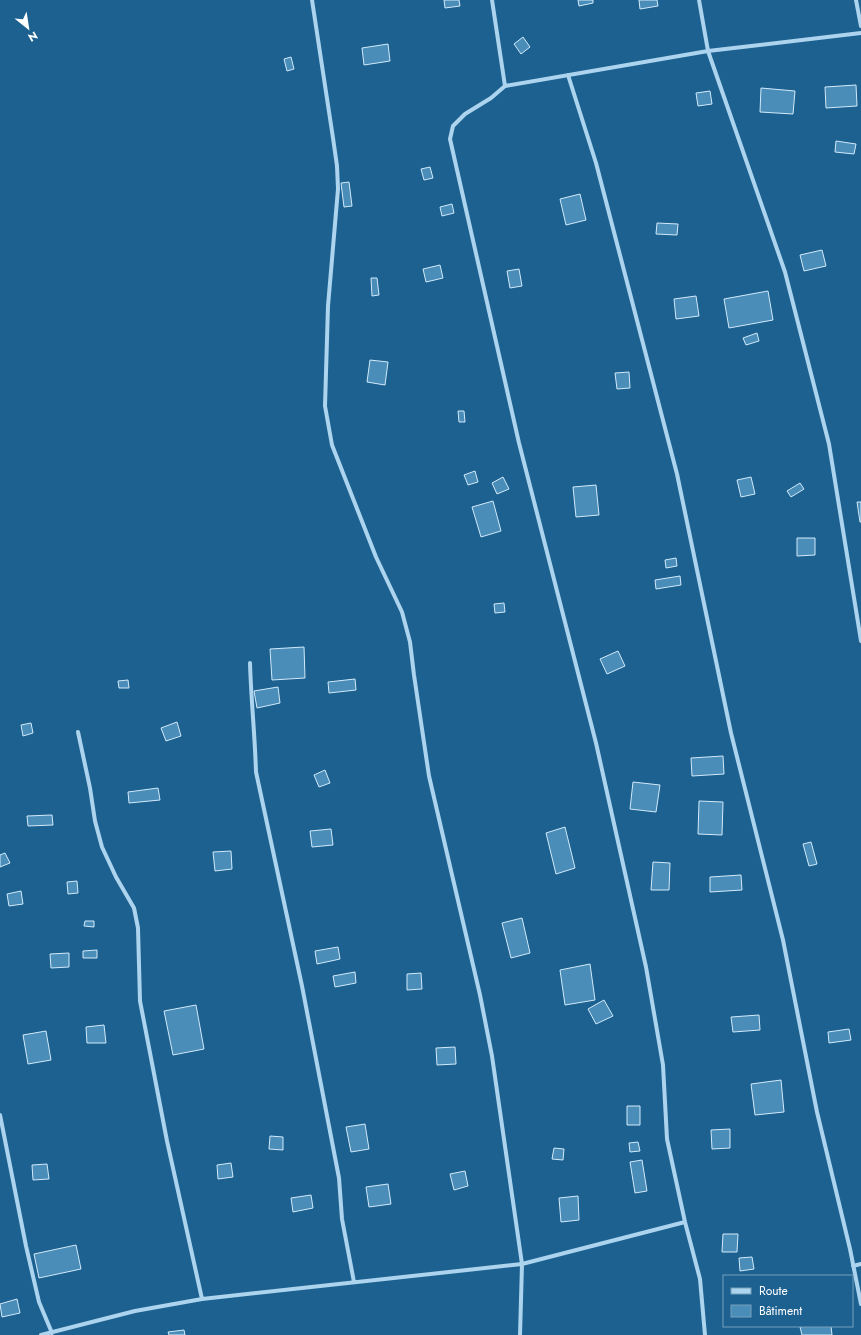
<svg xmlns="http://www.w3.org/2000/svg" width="861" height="1335" font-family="Jost,sans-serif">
	<rect width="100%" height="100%" fill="#1d6190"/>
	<path fill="#4a8db9" stroke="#d2eafa" d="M 444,0 L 459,0 L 460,6 L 445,8 Z
		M 578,0 L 593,0 L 593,3 L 579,6 Z
		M 639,0 L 657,0 L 658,6 L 640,9 Z
		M 523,37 L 530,47 L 521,54 L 514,44 Z
		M 388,44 L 390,61 L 364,65 L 362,48 Z
		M 291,57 L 294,69 L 287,71 L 284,59 Z
		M 856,85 L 857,106 L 826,108 L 825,87 Z
		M 761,88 L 795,91 L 793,114 L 760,112 Z
		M 710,91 L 712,104 L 698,106 L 696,93 Z
		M 836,141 L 856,144 L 854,154 L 835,152 Z
		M 430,167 L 433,178 L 424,180 L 421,169 Z
		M 349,182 L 352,206 L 344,207 L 341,183 Z
		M 580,194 L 586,220 L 566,225 L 560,199 Z
		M 452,204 L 454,213 L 442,216 L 440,207 Z
		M 657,223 L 678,224 L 677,235 L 656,234 Z
		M 822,250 L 826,266 L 804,271 L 800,255 Z
		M 440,265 L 443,278 L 426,282 L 423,269 Z
		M 519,269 L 522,286 L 510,288 L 507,271 Z
		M 371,278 L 377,278 L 379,295 L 372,296 Z
		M 768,291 L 773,320 L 729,328 L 724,299 Z
		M 696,296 L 699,316 L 676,319 L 674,299 Z
		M 757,333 L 759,341 L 746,345 L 743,338 Z
		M 370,360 L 388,362 L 385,385 L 367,382 Z
		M 629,372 L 630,388 L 617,389 L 615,373 Z
		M 458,411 L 464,411 L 465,422 L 459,422 Z
		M 475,471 L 478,482 L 468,485 L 464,475 Z
		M 503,477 L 509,489 L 497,494 L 492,483 Z
		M 751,477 L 755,494 L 741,497 L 737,480 Z
		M 800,483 L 804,489 L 791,497 L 787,491 Z
		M 596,485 L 599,515 L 576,517 L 573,487 Z
		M 493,501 L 501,531 L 481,537 L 472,507 Z
		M 857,502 L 861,502 L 861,522 L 860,522 Z
		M 797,538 L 815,538 L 815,555 L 797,556 Z
		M 676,558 L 677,566 L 666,568 L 665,560 Z
		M 680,576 L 681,585 L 656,589 L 655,580 Z
		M 504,603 L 505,612 L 495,613 L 494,604 Z
		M 304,647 L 305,678 L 272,680 L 270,649 Z
		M 618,651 L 625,666 L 607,674 L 600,659 Z
		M 355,679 L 356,690 L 329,693 L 328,682 Z
		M 128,680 L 129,688 L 119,688 L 118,681 Z
		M 278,687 L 280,703 L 257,708 L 254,691 Z
		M 177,722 L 181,736 L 166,741 L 161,728 Z
		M 31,723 L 33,733 L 23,736 L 21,725 Z
		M 723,756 L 724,774 L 692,776 L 691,758 Z
		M 325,770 L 330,783 L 319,787 L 314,775 Z
		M 633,782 L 660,785 L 656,812 L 630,809 Z
		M 158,788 L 160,800 L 129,803 L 128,792 Z
		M 699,801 L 723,802 L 722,835 L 698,834 Z
		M 52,815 L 53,825 L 28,826 L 27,816 Z
		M 565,827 L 575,868 L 556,874 L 546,833 Z
		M 331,829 L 333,845 L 312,847 L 310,831 Z
		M 811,842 L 817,864 L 809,866 L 803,844 Z
		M 231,851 L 232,869 L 215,871 L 213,852 Z
		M 5,853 L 10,863 L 0,867 L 0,855 Z
		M 653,862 L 670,863 L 669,890 L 651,890 Z
		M 741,875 L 742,890 L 710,892 L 710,877 Z
		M 77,881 L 78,893 L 68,894 L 67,882 Z
		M 21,891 L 23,904 L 9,906 L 7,894 Z
		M 522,918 L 530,953 L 511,958 L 502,923 Z
		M 85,921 L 94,921 L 94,927 L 84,926 Z
		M 338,947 L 340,959 L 317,964 L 315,951 Z
		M 97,950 L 97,958 L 83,958 L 83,951 Z
		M 69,953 L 69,967 L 51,968 L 50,954 Z
		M 590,964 L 595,1000 L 565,1005 L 560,970 Z
		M 355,972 L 356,983 L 335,987 L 333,976 Z
		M 421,973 L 422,989 L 407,990 L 407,974 Z
		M 604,1000 L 613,1016 L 596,1024 L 588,1009 Z
		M 196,1005 L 204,1049 L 173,1055 L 164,1011 Z
		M 759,1015 L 760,1030 L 733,1032 L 731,1017 Z
		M 104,1025 L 106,1043 L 87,1043 L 86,1027 Z
		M 849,1029 L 851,1040 L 829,1043 L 828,1032 Z
		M 46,1031 L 51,1060 L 28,1064 L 23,1035 Z
		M 455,1047 L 456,1064 L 437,1065 L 436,1048 Z
		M 781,1080 L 784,1112 L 755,1115 L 751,1084 Z
		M 627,1106 L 640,1106 L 640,1125 L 627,1125 Z
		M 365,1124 L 369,1149 L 351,1152 L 346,1127 Z
		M 730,1129 L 730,1148 L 712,1149 L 711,1130 Z
		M 270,1136 L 283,1137 L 283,1150 L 269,1149 Z
		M 638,1142 L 640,1151 L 630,1152 L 629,1143 Z
		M 554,1148 L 564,1149 L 563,1160 L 552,1159 Z
		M 642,1160 L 647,1191 L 635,1193 L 630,1162 Z
		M 231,1163 L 233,1177 L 218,1179 L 217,1165 Z
		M 47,1164 L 49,1179 L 33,1180 L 32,1165 Z
		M 465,1171 L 468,1186 L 454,1190 L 450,1174 Z
		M 388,1184 L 391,1204 L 369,1207 L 366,1187 Z
		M 311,1195 L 313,1208 L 293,1212 L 291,1198 Z
		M 578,1196 L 579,1220 L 561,1222 L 559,1198 Z
		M 723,1234 L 738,1234 L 737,1252 L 722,1252 Z
		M 76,1245 L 81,1269 L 39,1278 L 34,1254 Z
		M 752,1257 L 754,1269 L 740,1271 L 739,1258 Z
		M 17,1299 L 20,1313 L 2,1317 L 0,1304 Z
		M 807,1326 L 831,1326 L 832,1335 L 802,1335 L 800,1327 Z
		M 184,1330 L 185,1335 L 169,1335 L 168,1332 Z"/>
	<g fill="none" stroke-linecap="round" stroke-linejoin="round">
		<path stroke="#acd4ee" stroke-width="4" d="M 312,0 L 333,138 L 337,166 L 338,189 L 328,306 L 325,406 L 332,445 L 376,557 L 402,612 L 410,642 L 414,675 L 429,776 L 480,995 L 492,1056 L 522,1264 L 520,1335
			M 492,0 L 505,86 L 491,98 L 465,114 L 453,126 L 450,139 L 519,443 L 596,743 L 646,967 L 663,1065 L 667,1139 L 685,1222 L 700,1279 L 705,1335
			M 699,0 L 708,51 L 785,272 L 829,444 L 861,641
			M 856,0 L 861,26
			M 568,75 L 596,163 L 677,474 L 731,733 L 783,940 L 817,1112 L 850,1249 L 861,1304
			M 505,86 L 708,51 L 861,33
			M 250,663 C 251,699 255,736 256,772 L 302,986 L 339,1178 L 342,1219 L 354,1282
			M 78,732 L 90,788 L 95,821 L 102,847 L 116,877 L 134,908 L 138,928 L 140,1001 L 167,1141 L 202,1299
			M 0,1115 L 26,1246 L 39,1302 L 52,1333
			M 853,1266 L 861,1264
			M 41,1335 L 135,1311 L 202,1299 L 522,1264 L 685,1222"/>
	</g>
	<rect x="723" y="1275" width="130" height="52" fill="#1d6190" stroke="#77a0bc"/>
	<rect x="731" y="1288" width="20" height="6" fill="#acd4ee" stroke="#77a0bc"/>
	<text x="759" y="1295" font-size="12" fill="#ffffff">Route</text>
	<rect x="731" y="1305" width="20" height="12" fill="#4a8db9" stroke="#77a0bc"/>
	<text x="759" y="1315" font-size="12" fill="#ffffff">Bâtiment</text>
	<g transform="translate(28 28) rotate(150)" stroke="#1d6190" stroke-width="3" paint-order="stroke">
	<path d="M0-3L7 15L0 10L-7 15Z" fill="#ffffff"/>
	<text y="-6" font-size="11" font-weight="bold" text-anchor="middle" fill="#ffffff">N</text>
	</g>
</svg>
